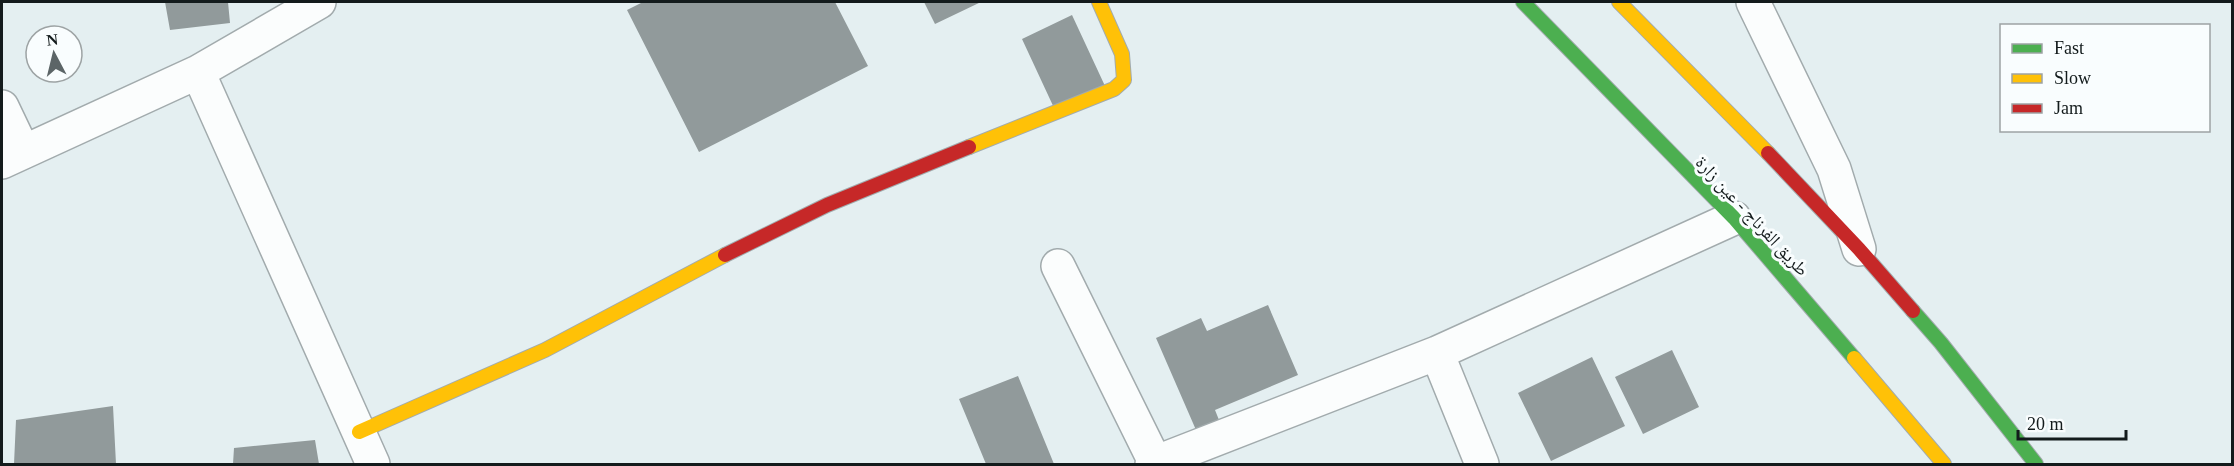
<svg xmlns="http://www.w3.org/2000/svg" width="2234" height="466" font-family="'Times New Roman','Noto Naskh Arabic',serif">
	<rect width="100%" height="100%" fill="#e4eff1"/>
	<path fill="#919a9b" d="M 165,2 L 228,2 L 230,23 L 170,30 Z
		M 643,2 L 835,2 L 868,66 L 699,152 L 627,10 Z
		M 924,2 L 981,2 L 935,24 Z
		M 1072,15 L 1105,86 L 1055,110 L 1022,39 Z
		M 1268,305 L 1298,375 L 1215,410 L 1219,420 L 1196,430 L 1156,338 L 1201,318 L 1207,331 Z
		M 1672,350 L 1699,407 L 1643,434 L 1615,377 Z
		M 1592,357 L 1625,426 L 1551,461 L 1518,393 Z
		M 1018,376 L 1054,464 L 986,464 L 959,399 Z
		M 113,406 L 116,464 L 14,464 L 16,420 Z
		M 315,440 L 319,464 L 233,464 L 234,448 Z"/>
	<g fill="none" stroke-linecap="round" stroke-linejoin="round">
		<g stroke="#a2abad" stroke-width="36">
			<path id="street" d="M 1753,2 L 1834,169 L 1859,249
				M 198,72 L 373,464
				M 2,107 L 23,151
				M 2,162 L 198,72 L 319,2
				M 1058,266 L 1156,464
				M 1437,353 L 1482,464
				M 1152,464 L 1437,353 L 1734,218"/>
		</g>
		<g stroke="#a2abad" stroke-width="16">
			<path id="fast" d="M 1523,2 L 1734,218 L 1854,358
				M 1913,311 L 1941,343 L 2036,464"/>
		</g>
		<g stroke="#a2abad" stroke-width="16">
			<path id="slow" d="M 1619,2 L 1768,153
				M 969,147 L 1114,89 L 1124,80 L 1122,54 L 1099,2
				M 1854,358 L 1944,464
				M 359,432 L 545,350 L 725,255"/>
		</g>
		<g stroke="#a2abad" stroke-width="16">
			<path id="jam" d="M 1768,153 L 1859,249 L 1913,311
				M 725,255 L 827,205 L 969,147"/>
		</g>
		<use href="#street" stroke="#fbfdfd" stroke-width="33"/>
		<use href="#fast" stroke="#4caf50" stroke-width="14"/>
		<use href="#slow" stroke="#ffc107" stroke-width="14"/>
		<use href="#jam" stroke="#c62828" stroke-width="14"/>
	</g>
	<g text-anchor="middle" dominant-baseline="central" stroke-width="6" stroke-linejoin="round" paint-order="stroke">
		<g font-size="18" fill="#131b1c" stroke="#f9fdfe">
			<text transform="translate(1752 216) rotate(47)">طريق الفرناج - عين زارة</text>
		</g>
	</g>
	<rect width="2234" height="466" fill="none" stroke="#131b1c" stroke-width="6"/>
	<rect x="2000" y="24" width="210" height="108" fill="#f9fdfe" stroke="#9da3a4" stroke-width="1.5"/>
	<rect x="2012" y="44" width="30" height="9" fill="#4caf50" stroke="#9da3a4" stroke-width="1.5"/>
	<text x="2054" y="54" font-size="18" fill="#131b1c">Fast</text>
	<rect x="2012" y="74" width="30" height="9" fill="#ffc107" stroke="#9da3a4" stroke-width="1.5"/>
	<text x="2054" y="84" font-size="18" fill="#131b1c">Slow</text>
	<rect x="2012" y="104" width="30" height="9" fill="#c62828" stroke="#9da3a4" stroke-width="1.5"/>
	<text x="2054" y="114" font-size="18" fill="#131b1c">Jam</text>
	<g transform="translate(54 54) rotate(353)"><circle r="28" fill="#f9fdfe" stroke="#9da3a4" stroke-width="1.5"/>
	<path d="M0-4.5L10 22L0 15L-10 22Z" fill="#5c6567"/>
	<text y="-9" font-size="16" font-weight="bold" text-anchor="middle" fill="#131b1c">N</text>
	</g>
	<path d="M2018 430v9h108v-9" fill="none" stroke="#131b1c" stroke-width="3"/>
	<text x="2027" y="430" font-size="18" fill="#131b1c" stroke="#f9fdfe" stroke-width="4.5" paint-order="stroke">20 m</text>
</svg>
